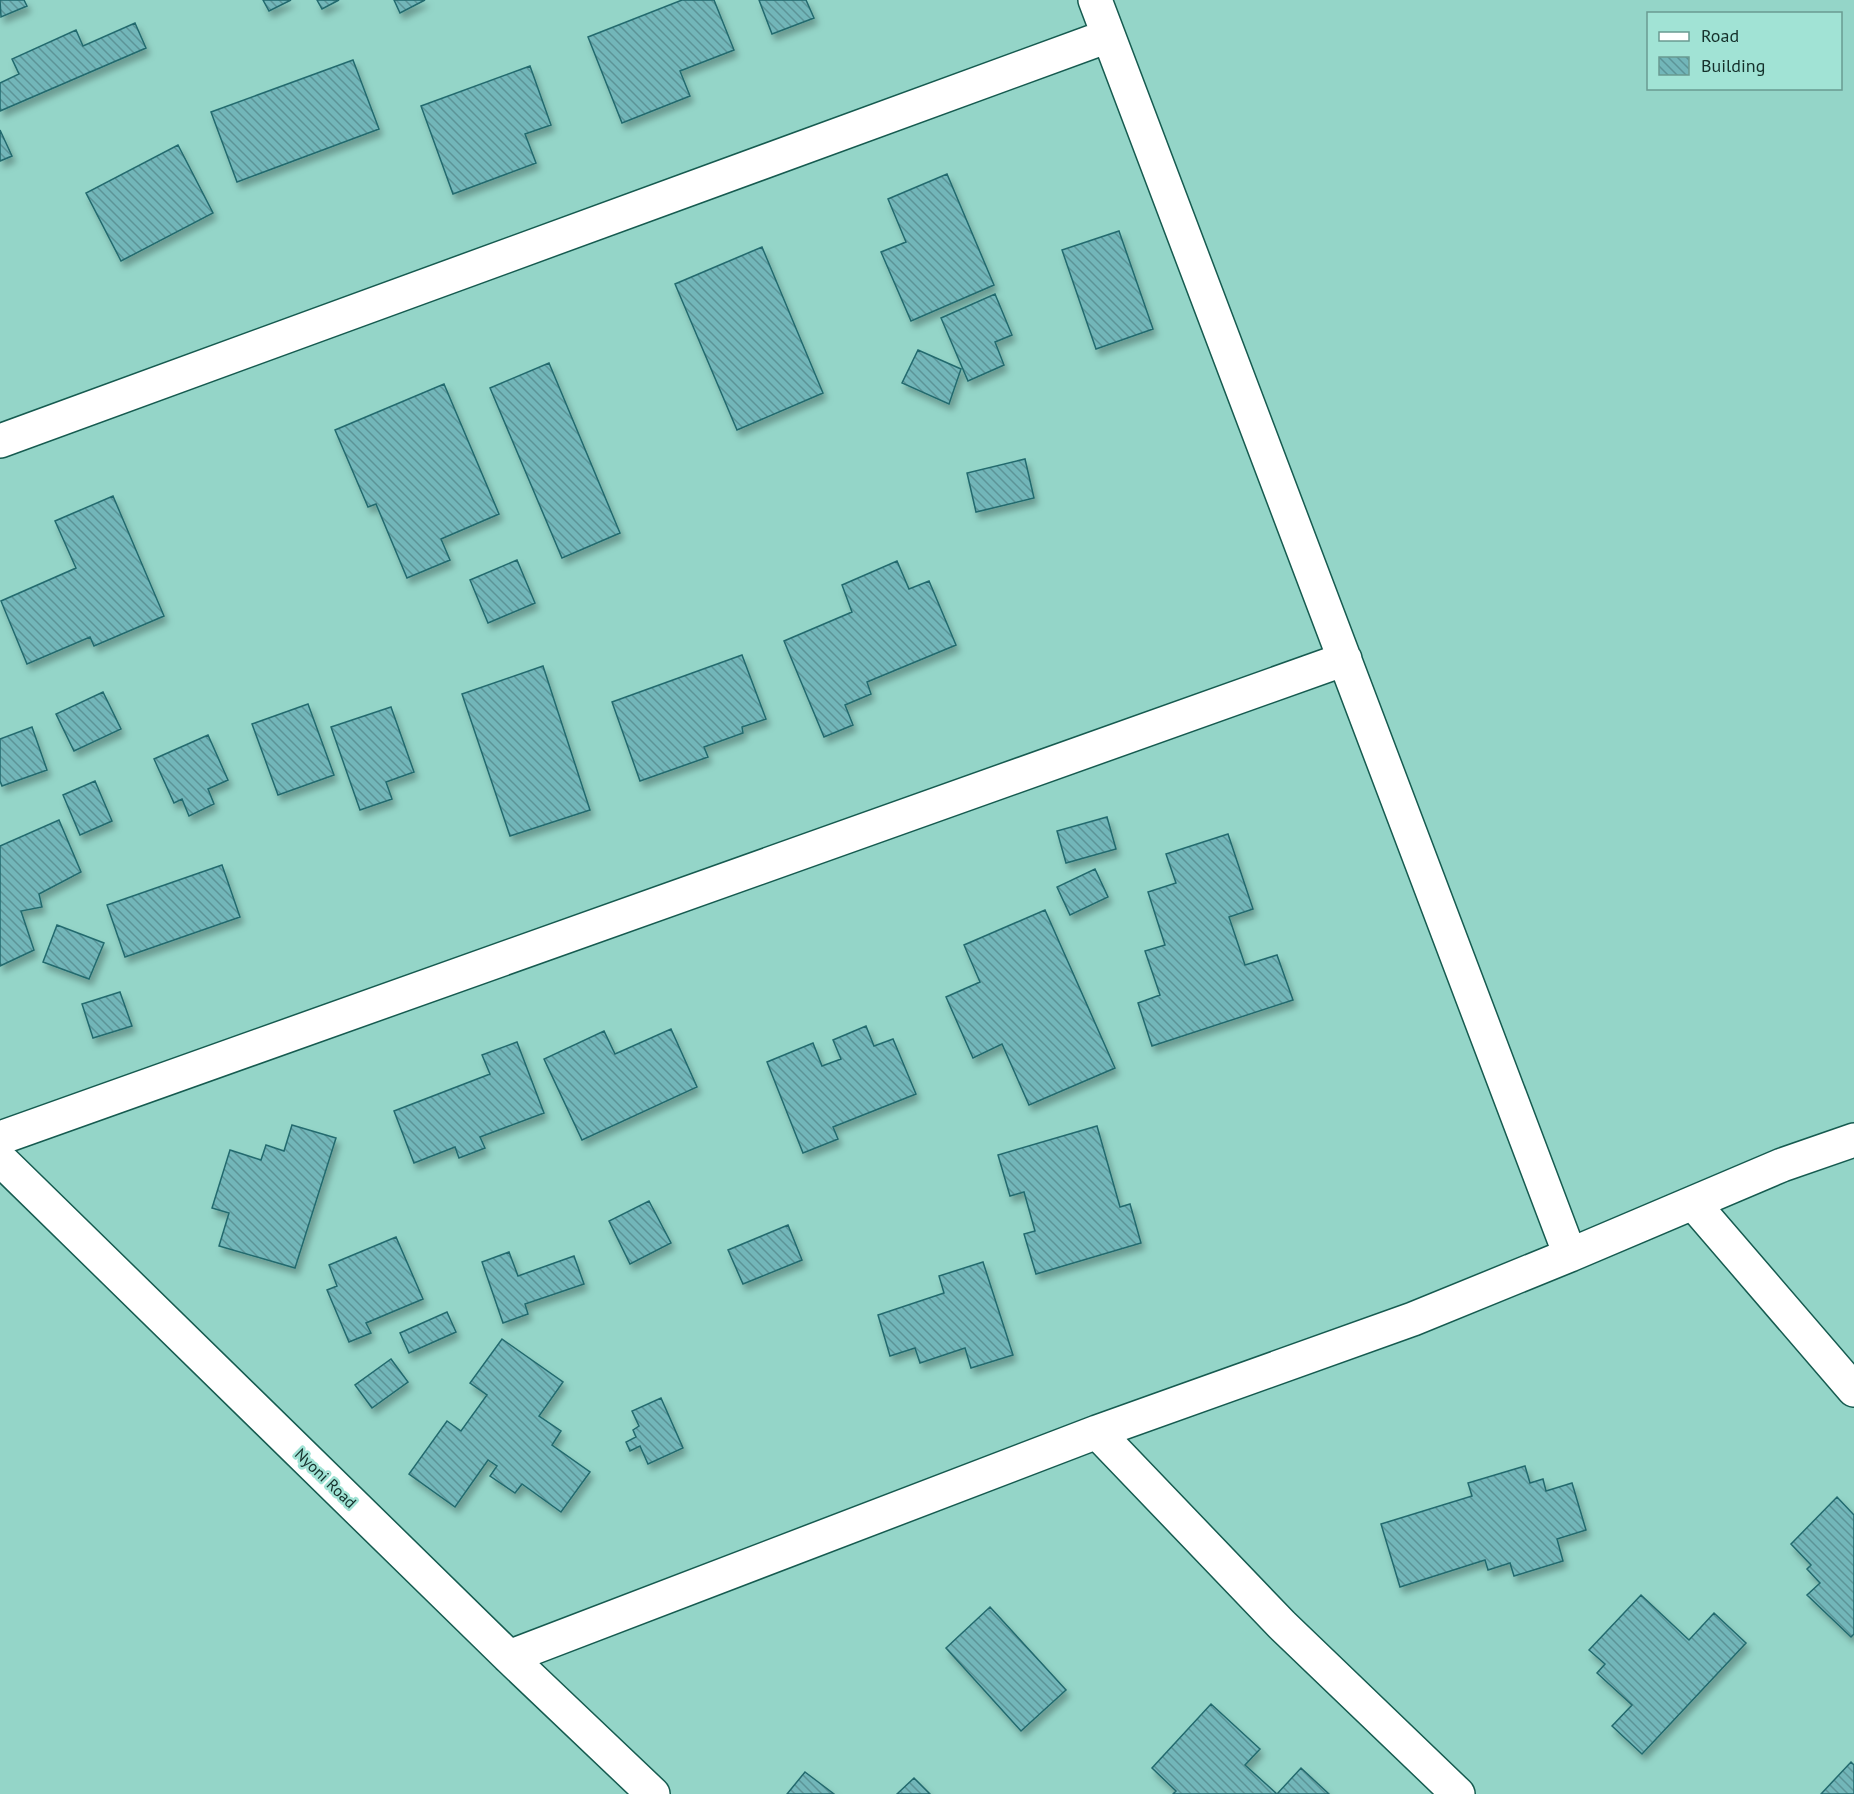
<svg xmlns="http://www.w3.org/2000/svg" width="1854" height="1794" font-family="'PT Sans',sans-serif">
	<defs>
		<pattern id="building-back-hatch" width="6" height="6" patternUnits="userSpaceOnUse" patternTransform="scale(1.5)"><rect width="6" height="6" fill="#72b6b9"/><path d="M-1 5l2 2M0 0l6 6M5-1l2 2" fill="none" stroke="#5c9497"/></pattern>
		<filter id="shadow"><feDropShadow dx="3.5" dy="6" stdDeviation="3" flood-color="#0004"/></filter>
	</defs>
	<rect width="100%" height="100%" fill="#94d5c8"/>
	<path fill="url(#building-back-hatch)" stroke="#236a6e" stroke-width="1.5" filter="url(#shadow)" d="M 0,0 L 24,0 L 27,6 L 1,17 Z
		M 263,0 L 291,0 L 269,11 Z
		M 317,0 L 339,0 L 322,9 Z
		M 394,0 L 425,0 L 400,13 Z
		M 682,0 L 714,0 L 734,50 L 680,71 L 690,96 L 622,123 L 588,37 Z
		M 759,0 L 806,0 L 814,18 L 772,34 Z
		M 135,23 L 146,48 L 0,111 L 0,83 L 19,74 L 12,59 L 76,30 L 83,46 Z
		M 353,60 L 379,129 L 237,182 L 211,112 Z
		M 530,66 L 551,125 L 525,134 L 536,163 L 453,194 L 421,106 Z
		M 0,130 L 12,156 L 0,161 Z
		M 178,145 L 213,213 L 121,261 L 86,193 Z
		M 947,174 L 994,285 L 911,321 L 881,252 L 906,242 L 888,199 Z
		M 1119,231 L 1153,329 L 1096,349 L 1062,250 Z
		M 762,247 L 823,393 L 737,430 L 675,284 Z
		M 995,294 L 1012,335 L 995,342 L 1004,365 L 968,381 L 941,318 Z
		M 918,350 L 961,369 L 949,404 L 902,383 Z
		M 549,363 L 620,533 L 562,558 L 490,388 Z
		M 444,384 L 499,514 L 441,539 L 450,560 L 407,578 L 376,504 L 368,507 L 335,430 Z
		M 1025,459 L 1034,498 L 976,512 L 967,473 Z
		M 113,496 L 164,616 L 94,646 L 90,637 L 27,664 L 1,601 L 76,568 L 55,521 Z
		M 517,560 L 535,603 L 488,623 L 470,580 Z
		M 897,561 L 909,589 L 929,581 L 956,645 L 867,682 L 871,694 L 845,705 L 853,725 L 824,737 L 784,641 L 852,612 L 842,585 Z
		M 742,655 L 766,719 L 742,727 L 743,733 L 704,747 L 708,757 L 640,781 L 612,702 Z
		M 543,666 L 590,810 L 510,836 L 462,694 Z
		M 103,692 L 121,729 L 74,751 L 56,714 Z
		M 308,704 L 334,775 L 278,795 L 252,724 Z
		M 391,707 L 414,772 L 386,782 L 392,799 L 360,810 L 331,727 Z
		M 32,727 L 47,770 L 2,786 L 0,781 L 0,739 Z
		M 208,735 L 228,780 L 208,789 L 214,804 L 189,816 L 182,799 L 174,803 L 154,759 Z
		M 95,781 L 112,821 L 80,835 L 63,795 Z
		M 1107,817 L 1116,849 L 1066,863 L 1057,831 Z
		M 59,820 L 81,872 L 39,894 L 42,907 L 21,911 L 34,950 L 0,966 L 0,846 Z
		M 1228,834 L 1253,909 L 1229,917 L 1245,965 L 1277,955 L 1293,1000 L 1152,1046 L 1138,1003 L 1160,995 L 1145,951 L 1165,945 L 1148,892 L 1176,883 L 1166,854 Z
		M 222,865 L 240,917 L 125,957 L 107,905 Z
		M 1095,869 L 1108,897 L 1070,915 L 1057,887 Z
		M 1045,910 L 1115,1068 L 1029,1105 L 1002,1044 L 973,1058 L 946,997 L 980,982 L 964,945 Z
		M 57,925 L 104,943 L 89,979 L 43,962 Z
		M 120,992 L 132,1026 L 93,1038 L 82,1004 Z
		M 866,1026 L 874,1046 L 893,1039 L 916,1094 L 833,1127 L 838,1139 L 803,1153 L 767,1062 L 813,1043 L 822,1066 L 841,1059 L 833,1040 Z
		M 671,1029 L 697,1087 L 582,1140 L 544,1059 L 604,1031 L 615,1054 Z
		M 517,1042 L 544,1113 L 480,1137 L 485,1148 L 459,1158 L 455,1147 L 414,1163 L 394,1111 L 490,1074 L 482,1055 Z
		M 292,1125 L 336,1138 L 295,1268 L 219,1246 L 229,1213 L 212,1208 L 230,1150 L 261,1160 L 266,1145 L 284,1151 Z
		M 1097,1126 L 1120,1207 L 1130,1204 L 1141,1243 L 1036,1274 L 1024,1234 L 1035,1231 L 1024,1192 L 1010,1196 L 998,1155 Z
		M 649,1201 L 671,1243 L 630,1264 L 609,1221 Z
		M 788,1225 L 802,1260 L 743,1284 L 728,1250 Z
		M 396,1237 L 423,1299 L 366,1323 L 371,1333 L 349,1342 L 327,1290 L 337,1286 L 329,1265 Z
		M 509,1252 L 518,1276 L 574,1256 L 584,1284 L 525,1304 L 528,1314 L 503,1323 L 482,1262 Z
		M 983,1262 L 1013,1355 L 971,1368 L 965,1348 L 920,1363 L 915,1348 L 890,1356 L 878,1315 L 944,1293 L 939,1276 Z
		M 447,1312 L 456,1332 L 409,1353 L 400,1333 Z
		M 502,1339 L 563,1382 L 539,1416 L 561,1431 L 552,1445 L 590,1472 L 561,1512 L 522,1484 L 515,1493 L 490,1476 L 497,1466 L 488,1460 L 455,1507 L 409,1474 L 447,1421 L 461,1431 L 487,1395 L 470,1383 Z
		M 391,1359 L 408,1382 L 372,1408 L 355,1385 Z
		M 661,1398 L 683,1448 L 648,1464 L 640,1446 L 630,1451 L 626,1442 L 636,1437 L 633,1430 L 639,1426 L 632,1411 Z
		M 1525,1466 L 1530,1483 L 1543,1479 L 1546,1491 L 1572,1483 L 1586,1530 L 1557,1539 L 1563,1561 L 1514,1576 L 1510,1563 L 1488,1570 L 1485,1560 L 1400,1587 L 1381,1524 L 1472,1496 L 1468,1483 Z
		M 1837,1497 L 1854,1515 L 1854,1634 L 1851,1637 L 1807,1595 L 1820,1583 L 1807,1569 L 1811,1565 L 1791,1544 Z
		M 1641,1595 L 1689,1640 L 1714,1613 L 1746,1643 L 1642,1754 L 1612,1726 L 1632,1705 L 1597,1673 L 1605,1664 L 1589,1650 Z
		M 990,1607 L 1066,1690 L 1021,1731 L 946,1648 Z
		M 1211,1704 L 1260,1749 L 1245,1765 L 1277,1794 L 1301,1768 L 1329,1794 L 1173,1794 L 1176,1791 L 1152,1768 Z
		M 1851,1762 L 1854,1765 L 1854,1794 L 1821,1794 Z
		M 805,1772 L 834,1794 L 787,1794 Z
		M 914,1778 L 930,1794 L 897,1794 Z"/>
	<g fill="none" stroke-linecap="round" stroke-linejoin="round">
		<g stroke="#165b50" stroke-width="36">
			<path id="street" d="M 1095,0 L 1570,1255 L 1782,1165 L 1854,1140
				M 0,441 L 1108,36
				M 0,1138 L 1345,659
				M 0,1159 L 509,1657 L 653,1794
				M 1693,1203 L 1854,1390
				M 509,1657 L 1097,1432
				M 1458,1794 L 1282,1625 L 1097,1432 L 1413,1319 L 1570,1255"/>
		</g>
		<use href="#street" stroke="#fff" stroke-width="33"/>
	</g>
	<g text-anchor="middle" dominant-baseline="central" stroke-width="5" stroke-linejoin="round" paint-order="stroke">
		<g font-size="16" fill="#15302b" stroke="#a1e3d5">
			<text transform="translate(326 1478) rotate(44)">Nyoni Road</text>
		</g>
	</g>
	<rect x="1647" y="12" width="195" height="78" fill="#a1e3d5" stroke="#699b91" stroke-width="1.5"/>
	<rect x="1659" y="32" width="30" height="9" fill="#ffffff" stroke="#699b91" stroke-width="1.5"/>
	<text x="1701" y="42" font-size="18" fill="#15302b">Road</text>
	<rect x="1659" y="57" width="30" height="18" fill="url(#building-back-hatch)" stroke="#699b91" stroke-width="1.5"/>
	<text x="1701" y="72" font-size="18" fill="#15302b">Building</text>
</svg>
